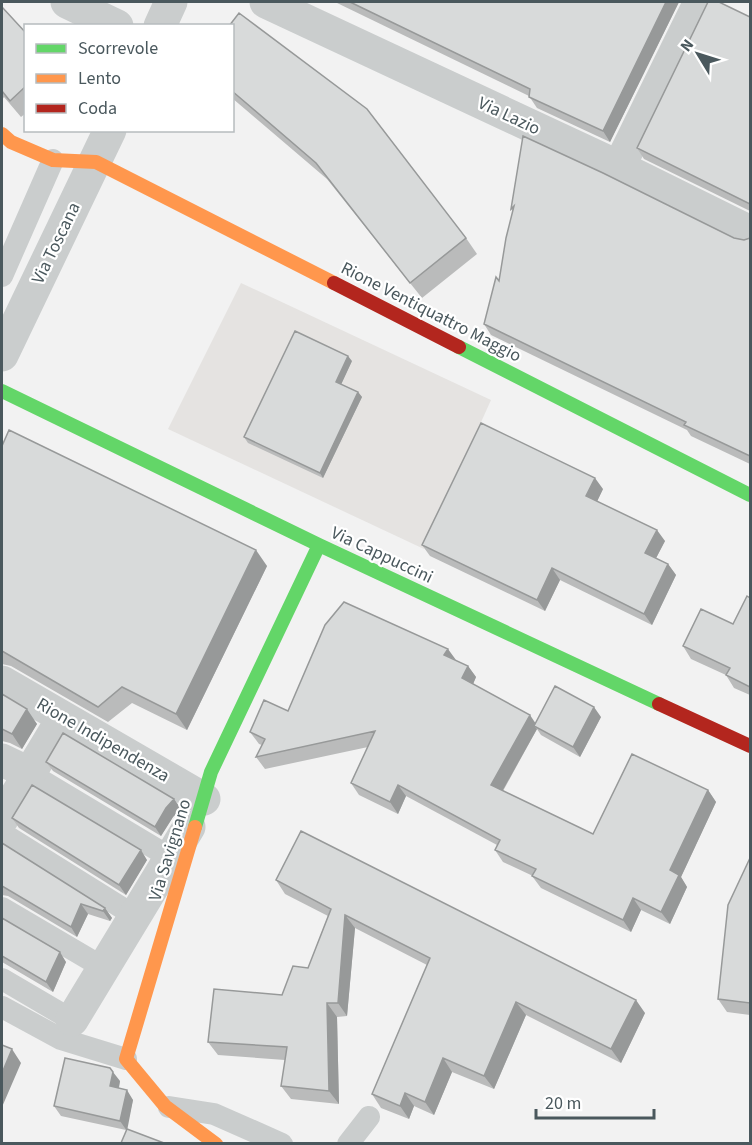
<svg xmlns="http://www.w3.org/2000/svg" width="752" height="1145" font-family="'Source Sans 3',sans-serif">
	<rect width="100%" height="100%" fill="#f2f2f2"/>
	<path fill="#e5e3e1" d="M 241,283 L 491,400 L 424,549 L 168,429 Z"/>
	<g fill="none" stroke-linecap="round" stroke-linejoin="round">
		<path stroke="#cacdcd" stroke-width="22" d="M 2,276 L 53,160
			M 29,773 L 171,858
			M 2,833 L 135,916
			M 2,908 L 104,968
			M 2,979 L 72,1020
			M 2,1007 L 61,1039 L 126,1059
			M 169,1107 L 214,1114 L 282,1144
			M 348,1144 L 369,1117"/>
		<path stroke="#cacdcd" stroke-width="33" d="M 67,2 L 117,26
			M 266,2 L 619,167 L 750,232
			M 160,26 L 171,2
			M 619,167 L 700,2
			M 2,355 L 110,130
			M 2,682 L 204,799
			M 2,760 L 29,773
			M 2,819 L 63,718
			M 72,1020 L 189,827"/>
		<path stroke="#63d668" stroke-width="14" d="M 459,347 L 750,495
			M 2,391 L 319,545 L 659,704
			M 195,827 L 211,772 L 319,545"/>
		<path stroke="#ff974d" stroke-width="14" d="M 2,134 L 11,142 L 53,160 L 96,162 L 334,283
			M 195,827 L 126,1059 L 165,1106 L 216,1144"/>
		<path stroke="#b3261e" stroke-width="14" d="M 334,283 L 459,347
			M 659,704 L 750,746"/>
	</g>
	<path fill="#babbbb" d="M 335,2 L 679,2 L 610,142 L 537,108 L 529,96 Z
		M 2,7 L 26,33 L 26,113 L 21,117 L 4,97 L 2,100 Z
		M 750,17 L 750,211 L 644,159 L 637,148 Z
		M 232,26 L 466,238 L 477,254 L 422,298 L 327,179 L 232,98 Z
		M 523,136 L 734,238 L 744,240 L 750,238 L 750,464 L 691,436 L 687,430 L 491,335 L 484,324 L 499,281 L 513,212 L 511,209 Z
		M 352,361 L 341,384 L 358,392 L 362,397 L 323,478 L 248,443 L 244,437 Z
		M 2,446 L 267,566 L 187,730 L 132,703 L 108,722 L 11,666 L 2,664 Z
		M 603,489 L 597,501 L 665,541 L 656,558 L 668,564 L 676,575 L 652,625 L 560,580 L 545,611 L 430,556 L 422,545 Z
		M 750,598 L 750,695 L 734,688 L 726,675 L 691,659 L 683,646 L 733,624 Z
		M 468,666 L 476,677 L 473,684 L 536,723 L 601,717 L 580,757 L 541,735 L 537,729 L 503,791 L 593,834 L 708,790 L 716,802 L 681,877 L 687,887 L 670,924 L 641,910 L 631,932 L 541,888 L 532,876 L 533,876 L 503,862 L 495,850 L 497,845 L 406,796 L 398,814 L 359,795 L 351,783 L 368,747 L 265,769 L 256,757 L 262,745 L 259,744 L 250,732 L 288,711 Z
		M 2,694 L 37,724 L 22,749 L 10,743 L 2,741 Z
		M 46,762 L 174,799 L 181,809 L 173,817 L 161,836 L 53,771 Z
		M 12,818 L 147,860 L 126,895 L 19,828 Z
		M 2,843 L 105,908 L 112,918 L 110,921 L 88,914 L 77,937 L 8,896 L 2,895 Z
		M 750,858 L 750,1015 L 727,1012 L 718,999 Z
		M 276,880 L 645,1013 L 621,1063 L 526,1015 L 494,1089 L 452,1072 L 434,1115 L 414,1106 L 409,1119 L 381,1108 L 372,1094 L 427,965 L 355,928 L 347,1016 L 337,1017 L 339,1104 L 291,1099 L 281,1086 L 285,1060 L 218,1055 L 208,1042 L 282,995 L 308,968 L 328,916 L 285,894 Z
		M 2,918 L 66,962 L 53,992 L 2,962 Z
		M 120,1081 L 119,1088 L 133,1100 L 126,1130 L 61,1116 L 54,1106 Z"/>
	<path fill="#979999" d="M 666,2 L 679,2 L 610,142 L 603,131 Z
		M 348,356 L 352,361 L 340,387 L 336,382 Z
		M 358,392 L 362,397 L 323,478 L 320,473 Z
		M 595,478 L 603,489 L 594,508 L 586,496 Z
		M 657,530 L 665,541 L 653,564 L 645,553 Z
		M 256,550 L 267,566 L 187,730 L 176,714 Z
		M 668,564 L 676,575 L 652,625 L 644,614 Z
		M 552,568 L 560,580 L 545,611 L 537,600 Z
		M 448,649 L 456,660 L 444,655 Z
		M 468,666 L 476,677 L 471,689 L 462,678 Z
		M 594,707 L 601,717 L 580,757 L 573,747 Z
		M 27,709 L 37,724 L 22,749 L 12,734 Z
		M 530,715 L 538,727 L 534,726 L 537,729 L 499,797 L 491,785 Z
		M 398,785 L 406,796 L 398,814 L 390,802 Z
		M 708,790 L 716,802 L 681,877 L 687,887 L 670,924 L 661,912 L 670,870 Z
		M 174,799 L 181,809 L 173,817 L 161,836 L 155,827 L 166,808 Z
		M 141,850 L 147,860 L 126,895 L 119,885 Z
		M 633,898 L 641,910 L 631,932 L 623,920 Z
		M 81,904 L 88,914 L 77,937 L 71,927 Z
		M 105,908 L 112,918 L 110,921 L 103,911 Z
		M 345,915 L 355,928 L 347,1016 L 338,1003 Z
		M 60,952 L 66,962 L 53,992 L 46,982 Z
		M 636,1000 L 645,1013 L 621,1063 L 611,1049 Z
		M 516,1002 L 526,1015 L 494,1089 L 484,1076 Z
		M 327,1003 L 337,1017 L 339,1104 L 329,1091 Z
		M 12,1049 L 21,1063 L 2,1107 L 2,1073 Z
		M 443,1058 L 452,1072 L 434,1115 L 425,1102 Z
		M 113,1072 L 120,1081 L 117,1096 L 110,1086 Z
		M 127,1090 L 133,1100 L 127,1131 L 120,1121 Z
		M 405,1093 L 414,1106 L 409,1119 L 400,1106 Z"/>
	<path fill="#d8dada" stroke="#979999" stroke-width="1.5" d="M 350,2 L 666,2 L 603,131 L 529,97 L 530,89 Z
		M 708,2 L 719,2 L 750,17 L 750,204 L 637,148 Z
		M 2,7 L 26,33 L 26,86 L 10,101 L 2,91 Z
		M 239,13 L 367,109 L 466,238 L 410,283 L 316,163 L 232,91 L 232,26 L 229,26 Z
		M 523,136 L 603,173 L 734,238 L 744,240 L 750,238 L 750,456 L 684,425 L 686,422 L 484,324 L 496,277 L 499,281 L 506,238 L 514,206 L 511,209 Z
		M 295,331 L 348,356 L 336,382 L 358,392 L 320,473 L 244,437 Z
		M 481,423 L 595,478 L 586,496 L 657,530 L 645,553 L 668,564 L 644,614 L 552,568 L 537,600 L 422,545 Z
		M 9,430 L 256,550 L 176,714 L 122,687 L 98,707 L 2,651 L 2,446 Z
		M 747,596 L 750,598 L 750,687 L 726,675 L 730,668 L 683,646 L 701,609 L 733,624 Z
		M 344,602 L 448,649 L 444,655 L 468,666 L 462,678 L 530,715 L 491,785 L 593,834 L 632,754 L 708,790 L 670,870 L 679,875 L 661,912 L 633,898 L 623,920 L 532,876 L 536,869 L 495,850 L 500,840 L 398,785 L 390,802 L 351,783 L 375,731 L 256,757 L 265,739 L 250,732 L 264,700 L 288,711 L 325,625 Z
		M 555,686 L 594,707 L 573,747 L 534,726 Z
		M 2,694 L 27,709 L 12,734 L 2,729 Z
		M 63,733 L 174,799 L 166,808 L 155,827 L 46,762 Z
		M 32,785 L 141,850 L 119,885 L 12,818 Z
		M 301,831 L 636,1000 L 611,1049 L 516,1002 L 484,1076 L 443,1058 L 425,1102 L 405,1093 L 400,1106 L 372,1094 L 430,958 L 345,915 L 338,1003 L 327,1003 L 329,1091 L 281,1086 L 287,1047 L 208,1042 L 214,989 L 282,995 L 293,966 L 308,968 L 331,909 L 276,880 Z
		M 2,843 L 105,908 L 103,911 L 81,904 L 71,927 L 2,886 Z
		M 750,858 L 750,1003 L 718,999 L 728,905 Z
		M 2,918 L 60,952 L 46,982 L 2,956 Z
		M 2,1045 L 12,1049 L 2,1073 Z
		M 65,1058 L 110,1068 L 113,1072 L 110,1086 L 127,1090 L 120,1121 L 54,1106 Z
		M 127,1129 L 164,1143 L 121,1143 Z"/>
	<g text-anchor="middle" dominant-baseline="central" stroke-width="4.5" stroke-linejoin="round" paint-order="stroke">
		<g font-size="18" fill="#4a585d" stroke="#fff">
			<text transform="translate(509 116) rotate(25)">Via Lazio</text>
			<text transform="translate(56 243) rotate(-64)">Via Toscana</text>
			<text transform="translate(431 312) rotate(27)">Rione Ventiquattro Maggio</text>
			<text transform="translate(382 555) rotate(25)">Via Cappuccini</text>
			<text transform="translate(103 740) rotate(30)">Rione Indipendenza</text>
			<text transform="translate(170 850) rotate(-73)">Via Savignano</text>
		</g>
	</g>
	<rect width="752" height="1145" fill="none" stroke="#4a585d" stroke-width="6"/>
	<rect x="24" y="24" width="210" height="108" fill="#ffffff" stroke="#b7bcbe" stroke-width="1.5"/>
	<rect x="36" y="44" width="30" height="9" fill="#63d668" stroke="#b7bcbe" stroke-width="1.5"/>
	<text x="78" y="54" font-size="18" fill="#4a585d">Scorrevole</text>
	<rect x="36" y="74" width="30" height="9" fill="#ff974d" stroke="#b7bcbe" stroke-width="1.5"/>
	<text x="78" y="84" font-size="18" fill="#4a585d">Lento</text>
	<rect x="36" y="104" width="30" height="9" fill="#b3261e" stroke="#b7bcbe" stroke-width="1.5"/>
	<text x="78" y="114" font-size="18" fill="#4a585d">Coda</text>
	<g transform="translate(698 54) rotate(308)" stroke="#ffffff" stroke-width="4.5" paint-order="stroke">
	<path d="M0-4.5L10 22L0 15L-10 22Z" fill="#4a585d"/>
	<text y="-9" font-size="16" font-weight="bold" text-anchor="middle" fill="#4a585d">N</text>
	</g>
	<path d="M536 1109v9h118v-9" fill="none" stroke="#4a585d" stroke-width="3"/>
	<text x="545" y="1109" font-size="18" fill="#4a585d" stroke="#ffffff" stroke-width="4.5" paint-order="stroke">20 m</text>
</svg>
